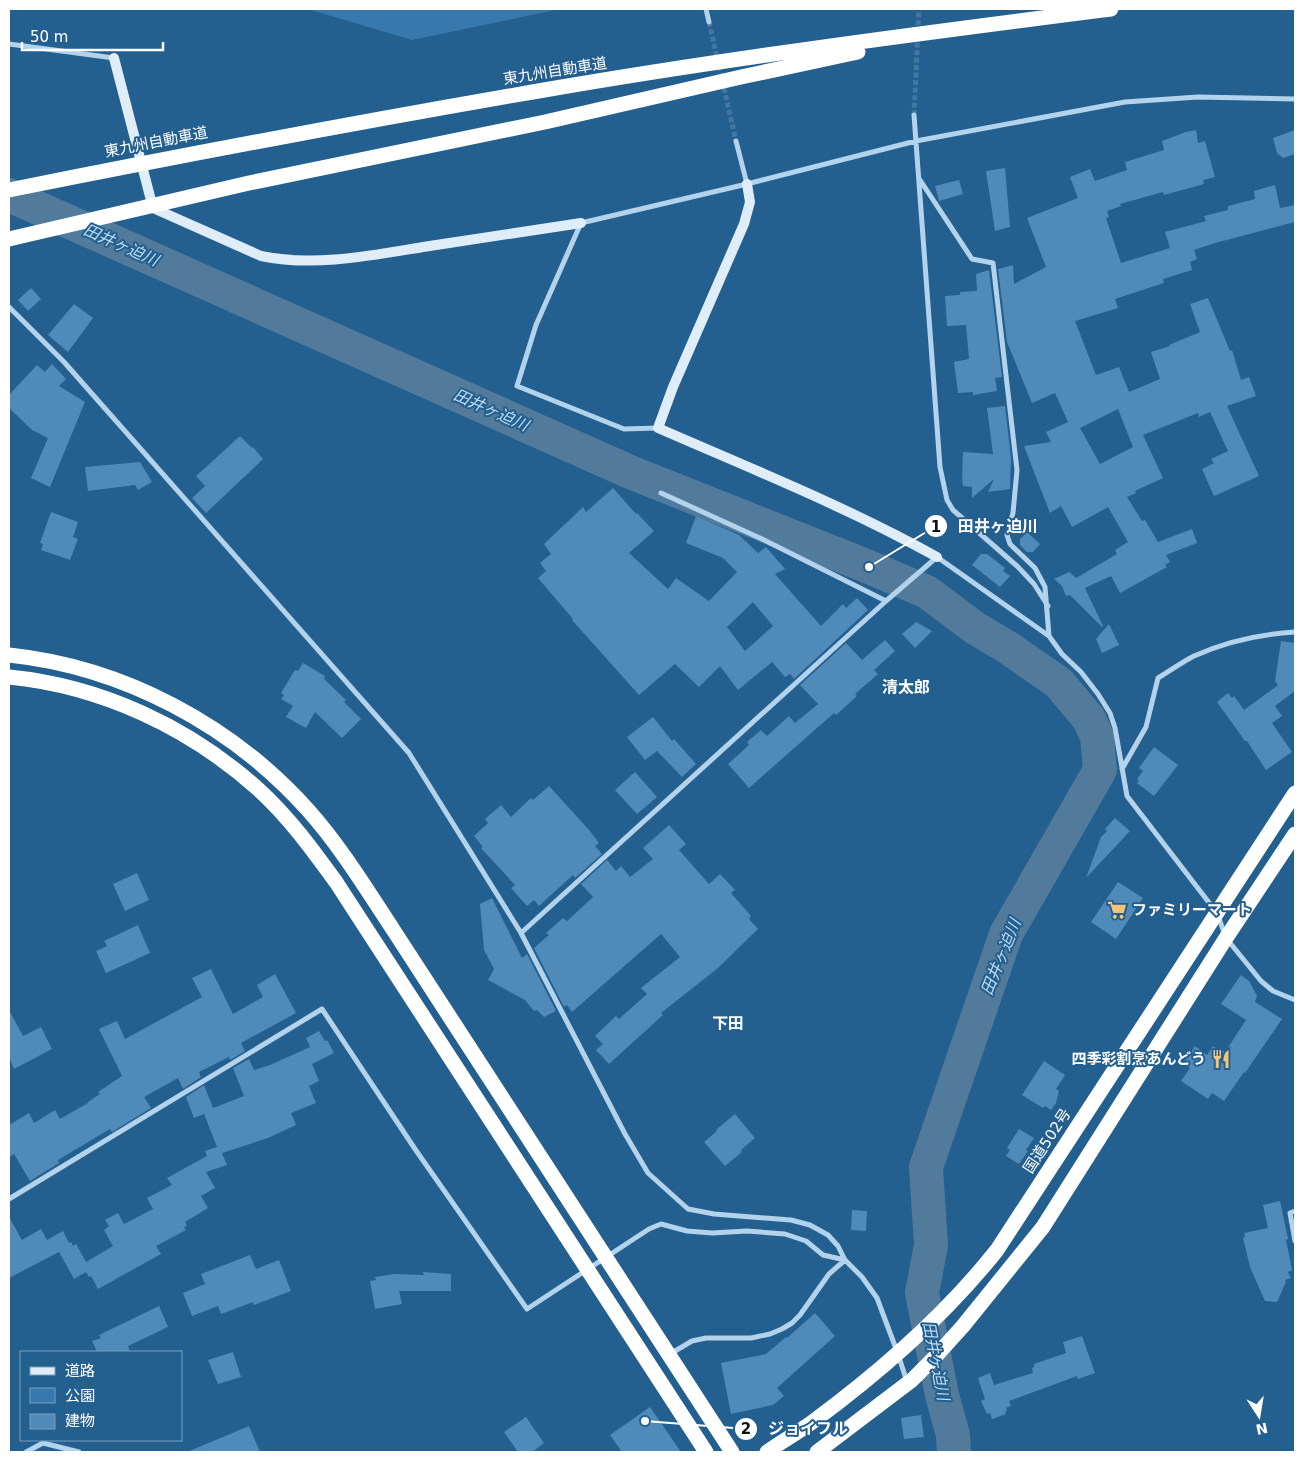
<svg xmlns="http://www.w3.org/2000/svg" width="1304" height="1461" font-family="'DejaVu Sans','Noto Sans JP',sans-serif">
	<rect width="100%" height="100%" fill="#235f8f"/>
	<path fill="#3779ac" d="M 308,9 L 560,9 L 412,40 Z"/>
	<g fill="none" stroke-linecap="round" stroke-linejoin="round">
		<path stroke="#517a9b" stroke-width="34" d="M 9,195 L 630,472 L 869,567 L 927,592 L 975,628 L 1007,647 L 1059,683 L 1089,719 L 1097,737 L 1100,770 L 1006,934 L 926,1167 L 931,1245 L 922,1293 L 942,1395 L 953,1435 L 954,1452"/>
	</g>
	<path fill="#508ab8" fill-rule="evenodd" d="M 1196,130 L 1198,143 L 1205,141 L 1215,177 L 1203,180 L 1204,184 L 1164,195 L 1163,192 L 1120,204 L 1121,206 L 1107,211 L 1109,217 L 1106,218 L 1121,263 L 1170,248 L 1165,232 L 1206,221 L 1204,216 L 1228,210 L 1228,206 L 1255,199 L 1254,191 L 1275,185 L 1280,208 L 1295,205 L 1295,222 L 1215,243 L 1194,250 L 1197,259 L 1190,262 L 1192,270 L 1163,279 L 1164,283 L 1115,299 L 1118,308 L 1075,321 L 1096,375 L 1119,367 L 1129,392 L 1160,379 L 1151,352 L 1170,346 L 1169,345 L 1200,332 L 1190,304 L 1208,298 L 1230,351 L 1232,350 L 1241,380 L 1249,377 L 1256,396 L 1227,406 L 1259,476 L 1214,496 L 1202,469 L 1214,463 L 1211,459 L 1228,451 L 1210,412 L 1199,417 L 1198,413 L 1143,435 L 1163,478 L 1135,491 L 1136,493 L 1127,497 L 1142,521 L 1145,520 L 1158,542 L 1192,529 L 1197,543 L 1166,555 L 1170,562 L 1165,565 L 1167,567 L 1120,593 L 1111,576 L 1085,588 L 1103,626 L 1102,627 L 1070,595 L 1066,596 L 1062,586 L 1054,579 L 1069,572 L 1076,578 L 1117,554 L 1115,550 L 1128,542 L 1108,507 L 1072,527 L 1061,506 L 1050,513 L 1024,446 L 1051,442 L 1046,432 L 1068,422 L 1055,393 L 1032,403 L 1007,342 L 998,269 L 1013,265 L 1014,284 L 1046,267 L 1027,218 L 1078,198 L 1070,177 L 1090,169 L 1095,181 L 1127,170 L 1125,162 L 1164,150 L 1162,141 L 1186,132 ZM 1118,409 L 1133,447 L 1100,464 L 1080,428 Z
		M 1295,130 L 1295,154 L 1283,158 L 1277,153 L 1273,138 Z
		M 1005,168 L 1010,227 L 995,231 L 986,171 Z
		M 959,180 L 963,194 L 939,201 L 935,186 Z
		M 989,270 L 1002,377 L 995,378 L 997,391 L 973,395 L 973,392 L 958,393 L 954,362 L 969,359 L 966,325 L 947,326 L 945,296 L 960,295 L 960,292 L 977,291 L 976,274 Z
		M 31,288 L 41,299 L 28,311 L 18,300 Z
		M 74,304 L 93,318 L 68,352 L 48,335 Z
		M 52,364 L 66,379 L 59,386 L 85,402 L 50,487 L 31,478 L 48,438 L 32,430 L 9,408 L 9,395 L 37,365 L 45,372 Z
		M 1005,406 L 1011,458 L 1010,489 L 988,492 L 994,479 L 972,498 L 972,487 L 963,486 L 962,479 L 963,452 L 993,454 L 987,408 Z
		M 239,437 L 241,437 L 252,448 L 253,447 L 263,459 L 206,513 L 192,498 L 205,486 L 196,476 Z
		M 140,462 L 152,482 L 138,490 L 135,485 L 88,491 L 85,467 Z
		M 613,488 L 636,514 L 637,513 L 654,531 L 629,553 L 668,589 L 676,578 L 709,601 L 737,572 L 723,558 L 686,543 L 696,516 L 739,535 L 758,553 L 766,547 L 785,569 L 775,574 L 821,626 L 843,604 L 846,608 L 857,598 L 868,610 L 794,679 L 790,674 L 785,677 L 772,662 L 738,690 L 720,666 L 699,687 L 675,664 L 639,695 L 572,620 L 573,619 L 538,578 L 546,571 L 540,563 L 551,554 L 544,544 L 583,507 L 586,512 ZM 753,602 L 773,626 L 745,651 L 727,627 Z
		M 51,512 L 78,522 L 73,537 L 78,539 L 70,560 L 41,550 L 43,544 L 40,543 Z
		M 1027,532 L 1040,544 L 1033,552 L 1027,552 L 1020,545 L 1020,539 Z
		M 981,554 L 987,554 L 1005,568 L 1003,571 L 1010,576 L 1000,587 L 972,565 Z
		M 916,622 L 932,631 L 915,648 L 902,634 Z
		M 1109,624 L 1119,645 L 1102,653 L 1096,639 Z
		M 885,640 L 895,651 L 874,670 L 878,674 L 855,694 L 857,696 L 836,715 L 834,713 L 749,788 L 728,764 L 749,745 L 747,742 L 761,730 L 767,736 L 789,716 L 795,723 L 818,704 L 800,685 L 846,643 L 862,660 Z
		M 1281,641 L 1295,643 L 1295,691 L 1275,706 L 1282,716 L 1272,723 L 1292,752 L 1266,770 L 1247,741 L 1245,741 L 1217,702 L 1228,693 L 1232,698 L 1234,696 L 1244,710 L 1278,685 L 1275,681 Z
		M 303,663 L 325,676 L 324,679 L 346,700 L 344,702 L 361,719 L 342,738 L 315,712 L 306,728 L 286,717 L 293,706 L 281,699 L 284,695 L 281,693 L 295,670 L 298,671 Z
		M 653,717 L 672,741 L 674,739 L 696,764 L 682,777 L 657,751 L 645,760 L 627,737 Z
		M 1154,747 L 1178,765 L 1154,796 L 1137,783 L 1139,781 L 1137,779 L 1143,771 L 1139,768 Z
		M 635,772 L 657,797 L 637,814 L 615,790 Z
		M 549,786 L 590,831 L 599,843 L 595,846 L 602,854 L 575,878 L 573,875 L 539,906 L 534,900 L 527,906 L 511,888 L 515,885 L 481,848 L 483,847 L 474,836 L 488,823 L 485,819 L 501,805 L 511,817 L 531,798 L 533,800 Z
		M 1115,818 L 1130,831 L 1086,878 L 1101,837 L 1107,831 L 1105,829 Z
		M 669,825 L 686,844 L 679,850 L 709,884 L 720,874 L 735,890 L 731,893 L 751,916 L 749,919 L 758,929 L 718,968 L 661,1013 L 663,1015 L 609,1064 L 596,1050 L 603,1044 L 595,1036 L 616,1016 L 619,1019 L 647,994 L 641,988 L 680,957 L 661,934 L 572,1012 L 567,1005 L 564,1007 L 534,948 L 549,935 L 546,933 L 563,918 L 567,921 L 593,897 L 581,884 L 607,860 L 616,871 L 621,866 L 630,877 L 653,859 L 643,848 Z
		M 137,873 L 149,900 L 125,911 L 113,884 Z
		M 1118,882 L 1143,898 L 1116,939 L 1091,922 Z
		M 492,898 L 522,958 L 527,954 L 556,1011 L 544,1017 L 537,1010 L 534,1011 L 525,1000 L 488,980 L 494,969 L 484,950 L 480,904 Z
		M 138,925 L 150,953 L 106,973 L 96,951 L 107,946 L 104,941 Z
		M 211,969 L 233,1014 L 263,997 L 257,985 L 275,974 L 296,1013 L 241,1043 L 245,1051 L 230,1060 L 229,1057 L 199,1072 L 201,1077 L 183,1089 L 178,1078 L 144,1097 L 151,1108 L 112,1132 L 110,1129 L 58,1160 L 59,1163 L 30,1181 L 14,1154 L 9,1157 L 9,1125 L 29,1113 L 34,1123 L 55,1110 L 60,1119 L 88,1103 L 88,1102 L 100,1094 L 98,1092 L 122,1076 L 99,1029 L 117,1021 L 125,1039 L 202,997 L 192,978 Z
		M 1241,975 L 1249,981 L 1257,996 L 1255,1002 L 1282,1019 L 1245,1073 L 1244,1072 L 1224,1101 L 1212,1093 L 1208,1099 L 1181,1081 L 1190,1068 L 1183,1064 L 1195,1046 L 1207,1055 L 1213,1046 L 1218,1050 L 1219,1048 L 1225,1052 L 1246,1020 L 1221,1004 Z
		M 9,1010 L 23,1036 L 41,1027 L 52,1049 L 14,1069 L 9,1057 Z
		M 319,1031 L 325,1041 L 327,1040 L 334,1053 L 312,1064 L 319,1081 L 309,1086 L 316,1103 L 291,1113 L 296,1125 L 268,1138 L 222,1153 L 227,1165 L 206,1172 L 215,1188 L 201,1196 L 208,1208 L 185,1222 L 187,1226 L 184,1227 L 186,1230 L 156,1246 L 161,1254 L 98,1289 L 91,1276 L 89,1277 L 86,1272 L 74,1279 L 59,1252 L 9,1278 L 9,1217 L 22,1240 L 41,1229 L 47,1240 L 63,1231 L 69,1243 L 71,1242 L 73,1246 L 76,1244 L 86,1262 L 113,1246 L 104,1230 L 109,1226 L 105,1220 L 118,1213 L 124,1224 L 153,1209 L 147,1198 L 172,1185 L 167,1178 L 207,1156 L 205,1151 L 217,1147 L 204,1114 L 194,1118 L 186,1097 L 204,1085 L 213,1108 L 244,1096 L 233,1068 L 249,1059 L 254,1070 L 270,1065 L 310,1047 L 306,1038 Z
		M 1044,1061 L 1065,1075 L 1056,1089 L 1059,1091 L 1056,1103 L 1051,1110 L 1045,1106 L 1043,1108 L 1022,1095 Z
		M 735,1114 L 755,1138 L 741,1150 L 742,1152 L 725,1166 L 704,1142 L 717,1131 L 716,1130 Z
		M 1019,1129 L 1034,1138 L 1026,1150 L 1028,1151 L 1019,1164 L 1006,1156 L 1010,1150 L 1007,1148 Z
		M 1280,1201 L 1288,1239 L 1286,1240 L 1292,1270 L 1288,1272 L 1291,1278 L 1285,1280 L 1286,1282 L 1277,1302 L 1265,1301 L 1250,1267 L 1243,1238 L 1245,1237 L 1244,1233 L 1268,1228 L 1263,1205 Z
		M 852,1210 L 867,1211 L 866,1231 L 851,1230 Z
		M 250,1255 L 256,1269 L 279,1260 L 291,1291 L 254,1305 L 253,1302 L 221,1314 L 218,1306 L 192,1316 L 183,1293 L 205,1284 L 201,1274 Z
		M 423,1272 L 451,1274 L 451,1291 L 399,1291 L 402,1304 L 375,1309 L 370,1281 L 376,1280 L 375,1277 L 394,1274 L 424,1275 Z
		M 159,1306 L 168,1327 L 128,1346 L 130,1352 L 97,1352 L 92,1341 L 101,1338 L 99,1335 Z
		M 815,1313 L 835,1336 L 777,1388 L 784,1396 L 773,1405 L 731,1414 L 721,1363 L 766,1354 L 786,1337 L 787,1338 Z
		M 1082,1336 L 1095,1373 L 1078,1379 L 1077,1376 L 1009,1401 L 1011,1406 L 1006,1408 L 1007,1411 L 1005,1412 L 1006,1414 L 992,1419 L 990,1413 L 987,1414 L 981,1401 L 985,1399 L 978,1378 L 990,1373 L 994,1385 L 1033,1373 L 1032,1368 L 1034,1367 L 1034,1364 L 1066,1353 L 1063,1342 Z
		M 233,1352 L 241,1377 L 218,1384 L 208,1360 Z
		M 650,1407 L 681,1452 L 622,1452 L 610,1435 Z
		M 921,1415 L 924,1437 L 904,1439 L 901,1418 Z
		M 526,1417 L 544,1443 L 532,1452 L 518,1452 L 504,1432 Z
		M 249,1426 L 260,1452 L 187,1452 Z"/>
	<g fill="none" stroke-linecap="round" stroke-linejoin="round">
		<path stroke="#4477a0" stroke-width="5" stroke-dasharray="5 2.5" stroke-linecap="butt" d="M 709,22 L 736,141
			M 914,115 L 919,9"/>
		<path stroke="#b3d3ec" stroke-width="5" d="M 706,9 L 709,22
			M 9,44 L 114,58
			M 914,115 L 940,467 L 947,500 L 953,510 L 1017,566 L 1034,584 L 1048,606
			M 736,141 L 747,184
			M 920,180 L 972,259 L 993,263 L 1017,470 L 1013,513 L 1007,535 L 1010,544 L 1035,568 L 1045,587 L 1049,636
			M 9,307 L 64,362 L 409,753 L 521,933 L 625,1134 L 648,1173 L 688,1209 L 714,1214 L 791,1220 L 810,1225 L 828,1235 L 838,1246 L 845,1260 L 862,1277 L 877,1298 L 898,1354 L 907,1382
			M 658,428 L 624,429 L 517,386 L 536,325 L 581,223 L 747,184 L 916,141 L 1125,102 L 1198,97 L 1295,99
			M 661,493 L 762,539 L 886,601
			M 1122,769 L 1146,727 L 1158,678 C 1170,671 1182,662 1194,656 C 1225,642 1262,634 1295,632
			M 521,933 L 886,601 L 937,557 L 1049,636 L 1062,654 L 1081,672 L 1098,694 L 1110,713 L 1115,728 L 1127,796 L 1217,913 L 1226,938 L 1261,981 L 1273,991 L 1295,1000
			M 9,1199 L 322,1009 L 415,1149 L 527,1309 L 649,1229 L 661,1224 L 687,1231 L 712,1233 L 747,1231 L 785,1234 L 806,1241 L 823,1255 L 845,1260
			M 1295,1211 L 1290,1213 L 1295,1241
			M 670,1354 L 692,1341 L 706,1338 L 751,1338 L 770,1334 L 782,1329 L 792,1323 L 800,1315 L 829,1274 L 845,1260
			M 26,1452 L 43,1443 L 79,1452"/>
		<path stroke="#dfedf9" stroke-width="10" d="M 114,58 L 153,208 L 261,256 C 314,267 369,256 423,247 C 475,239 528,231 581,223
			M 747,184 L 750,202 L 744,224 L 673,387 L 658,428 C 752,469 847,507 937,557"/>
		<path stroke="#fff" stroke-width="15" d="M 9,190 C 189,154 369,120 550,89 C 736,57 924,33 1111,9
			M 9,239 L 249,183 L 545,122 L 741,77 L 858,52
			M 9,655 C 123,667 232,725 308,810 C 341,847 367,890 394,931 L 732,1452
			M 9,677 C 101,686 189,727 258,789 C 288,816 312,849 336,882 L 706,1452
			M 767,1452 C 781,1442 797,1433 811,1423 C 879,1373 944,1317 997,1250 L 1295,793
			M 817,1452 L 912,1380 L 936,1356 L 963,1326 L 1043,1227 L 1226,938 L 1295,834"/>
	</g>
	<defs>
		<g id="supermarket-bare" transform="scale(1.5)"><path d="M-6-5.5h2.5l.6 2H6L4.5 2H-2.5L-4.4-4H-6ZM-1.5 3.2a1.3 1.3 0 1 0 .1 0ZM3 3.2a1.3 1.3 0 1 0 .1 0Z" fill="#f7c376" stroke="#235f8f" stroke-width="2.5" paint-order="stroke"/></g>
		<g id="restaurant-bare" transform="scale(1.5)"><path d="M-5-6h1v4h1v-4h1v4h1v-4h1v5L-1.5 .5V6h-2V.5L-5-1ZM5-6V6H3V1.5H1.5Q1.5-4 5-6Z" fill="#f7c376" stroke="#235f8f" stroke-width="2.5" paint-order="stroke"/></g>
	</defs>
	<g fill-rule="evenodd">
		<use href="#supermarket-bare" x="1117" y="910"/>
		<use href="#restaurant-bare" x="1221" y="1059"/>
	</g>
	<g text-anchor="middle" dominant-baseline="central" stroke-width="4" stroke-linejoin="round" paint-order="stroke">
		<g font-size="15" fill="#fff" stroke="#235f8f">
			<text transform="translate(555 71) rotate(-9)">東九州自動車道</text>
			<text transform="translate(156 142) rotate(-11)">東九州自動車道</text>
			<text transform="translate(1047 1141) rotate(-57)">国道502号</text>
		</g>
		<g font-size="15" font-weight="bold" fill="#fff" stroke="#235f8f" text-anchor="start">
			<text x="1132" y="910">ファミリーマート</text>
			<text x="1206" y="1059" text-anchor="end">四季彩割烹あんどう</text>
		</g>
		<g font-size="16" font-style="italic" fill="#bfddf3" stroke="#235f8f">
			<text transform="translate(121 245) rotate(24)">田井ヶ迫川</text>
			<text transform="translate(491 410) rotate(24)">田井ヶ迫川</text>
			<text transform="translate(1001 957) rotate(-68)">田井ヶ迫川</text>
			<text transform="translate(936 1361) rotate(79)">田井ヶ迫川</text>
		</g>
		<g font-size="16" font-weight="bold" fill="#fff" stroke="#235f8f">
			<text x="906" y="687">清太郎</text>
			<text x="728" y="1023">下田</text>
		</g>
	</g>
	<path fill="none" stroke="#fff" stroke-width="2" d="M869 567L936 526M645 1421L746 1429"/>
	<g fill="#fff" stroke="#235f8f" stroke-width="2">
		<circle cx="869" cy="567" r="5"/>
		<circle cx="645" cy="1421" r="5"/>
		<circle cx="936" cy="526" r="12"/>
		<circle cx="746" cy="1429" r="12"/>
	</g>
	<g font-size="15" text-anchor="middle" font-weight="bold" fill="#111">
		<text x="936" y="532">1</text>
		<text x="746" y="1434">2</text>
	</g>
	<g font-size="16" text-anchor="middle" font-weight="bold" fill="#fff" stroke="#235f8f" stroke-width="4" stroke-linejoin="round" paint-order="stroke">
		<text x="998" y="532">田井ヶ迫川</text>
		<text x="808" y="1434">ジョイフル</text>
	</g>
	<rect width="1304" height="1461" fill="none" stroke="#ffffff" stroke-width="20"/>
	<rect x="20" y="1351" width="162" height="90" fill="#235f8f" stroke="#7b9fbc"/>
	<rect x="30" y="1367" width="25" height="8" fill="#dfedf9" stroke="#7b9fbc"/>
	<text x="65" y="1376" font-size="15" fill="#ffffff">道路</text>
	<rect x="30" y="1388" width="25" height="15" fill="#3779ac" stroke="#7b9fbc"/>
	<text x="65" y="1401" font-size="15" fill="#ffffff">公園</text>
	<rect x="30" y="1414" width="25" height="15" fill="#508ab8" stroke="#7b9fbc"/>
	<text x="65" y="1426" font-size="15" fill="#ffffff">建物</text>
	<g transform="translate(1259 1416) rotate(168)" stroke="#235f8f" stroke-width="4" paint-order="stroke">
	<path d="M0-4L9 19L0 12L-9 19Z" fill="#ffffff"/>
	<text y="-8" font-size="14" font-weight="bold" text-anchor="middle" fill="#ffffff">N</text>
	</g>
	<path d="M22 42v8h141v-8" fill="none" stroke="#ffffff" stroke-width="2.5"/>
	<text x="30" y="42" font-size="15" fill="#ffffff" stroke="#235f8f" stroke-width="4" paint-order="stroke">50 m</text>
</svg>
